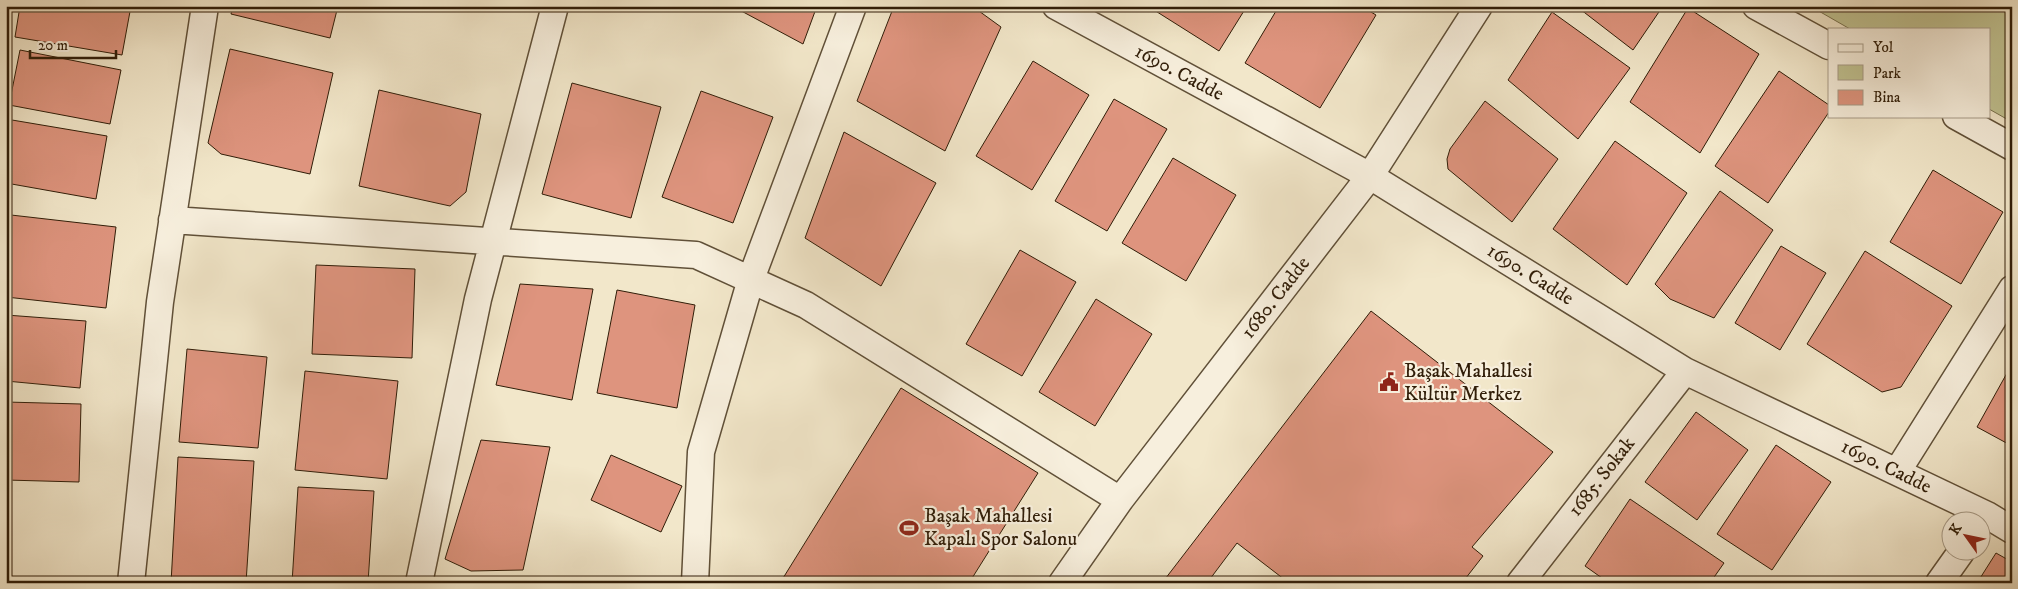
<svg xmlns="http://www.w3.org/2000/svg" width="2018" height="589" font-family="'IM FELL DW Pica',serif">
	<rect width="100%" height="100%" fill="#f2e7ca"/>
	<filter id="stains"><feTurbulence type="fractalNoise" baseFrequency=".004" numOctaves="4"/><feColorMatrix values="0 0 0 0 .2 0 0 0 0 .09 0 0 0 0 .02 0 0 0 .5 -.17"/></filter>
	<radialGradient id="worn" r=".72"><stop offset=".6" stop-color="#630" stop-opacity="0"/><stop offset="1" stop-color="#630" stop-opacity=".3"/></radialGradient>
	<path fill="#c1c392" stroke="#78704d" d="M 1810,6 L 2012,6 L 2012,122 L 1989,109 L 1989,29 L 1850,29 Z"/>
	<path fill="#de947e" stroke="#301d08" d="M 20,6 L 131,6 L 122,55 L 15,37 Z
		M 233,6 L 338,6 L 330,38 L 231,14 Z
		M 732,6 L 817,6 L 803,44 Z
		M 894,6 L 972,6 L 1001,27 L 945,151 L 857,101 Z
		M 1156,6 L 1247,6 L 1219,51 L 1154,10 Z
		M 1279,6 L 1361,6 L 1376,15 L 1320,108 L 1245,63 Z
		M 1576,6 L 1663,6 L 1633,50 Z
		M 1688,8 L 1759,54 L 1700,153 L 1630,102 Z
		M 1552,12 L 1630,68 L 1578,139 L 1508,80 Z
		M 230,49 L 333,73 L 310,174 L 221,154 L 208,143 Z
		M 20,50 L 121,70 L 110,124 L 9,105 Z
		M 1033,61 L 1089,95 L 1032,190 L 976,156 Z
		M 1779,71 L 1829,105 L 1829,112 L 1768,203 L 1715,166 Z
		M 572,83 L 661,107 L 631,218 L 542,194 Z
		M 379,90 L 481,114 L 466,192 L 450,206 L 359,186 Z
		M 701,91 L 773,117 L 733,223 L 662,197 Z
		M 1114,99 L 1167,129 L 1107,231 L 1055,201 Z
		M 1485,101 L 1558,159 L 1512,222 L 1448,169 L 1447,159 L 1450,149 Z
		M 12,120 L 107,136 L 96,199 L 6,183 L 6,150 Z
		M 844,132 L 936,183 L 881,286 L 805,238 Z
		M 1615,141 L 1687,193 L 1627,285 L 1553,229 Z
		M 1173,158 L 1236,195 L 1186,281 L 1122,243 Z
		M 1933,170 L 2003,212 L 1961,284 L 1890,242 Z
		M 1720,191 L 1773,230 L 1714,318 L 1670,299 L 1655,284 Z
		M 11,215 L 116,227 L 106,308 L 6,297 L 6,254 Z
		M 1781,246 L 1826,273 L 1780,350 L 1735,323 Z
		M 1020,250 L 1076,282 L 1022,376 L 966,344 Z
		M 1865,251 L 1952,306 L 1901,387 L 1882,392 L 1807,344 Z
		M 316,265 L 415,269 L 412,358 L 312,354 Z
		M 520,284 L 593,289 L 572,400 L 496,385 Z
		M 617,290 L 695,305 L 677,408 L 597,393 Z
		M 1096,299 L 1152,334 L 1095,426 L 1039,392 Z
		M 1371,311 L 1553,452 L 1472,547 L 1483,556 L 1462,583 L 1289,583 L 1237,543 L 1207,583 L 1162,583 Z
		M 6,315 L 86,321 L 80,388 L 6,381 Z
		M 187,349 L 267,357 L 258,448 L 179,442 Z
		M 2012,364 L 2012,446 L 1977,427 Z
		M 305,371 L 398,381 L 387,479 L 295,470 Z
		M 901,388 L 1038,473 L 969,583 L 780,583 Z
		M 6,402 L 81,404 L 79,482 L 6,480 Z
		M 1696,412 L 1748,450 L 1697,520 L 1645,482 Z
		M 481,440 L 550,447 L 523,570 L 471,571 L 445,559 Z
		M 1776,445 L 1831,482 L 1772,570 L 1717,534 Z
		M 611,455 L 682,486 L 661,532 L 591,500 Z
		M 178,457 L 254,461 L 246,583 L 171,583 Z
		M 298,487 L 374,491 L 368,583 L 292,583 Z
		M 1630,499 L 1724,563 L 1710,583 L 1609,583 L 1585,566 Z
		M 1996,553 L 2012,562 L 2012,583 L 1977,583 Z
		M 578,581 L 664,582 L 664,583 L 578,583 Z"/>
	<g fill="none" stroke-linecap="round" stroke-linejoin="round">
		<g stroke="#605038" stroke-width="29">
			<path id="minor" d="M 1056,6 L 1370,176 L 1685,371 L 1987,515 L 2012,530
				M 1756,6 L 1829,46
				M 1956,116 L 2012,147
				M 172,220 L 696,255 L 806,305 L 1120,500
				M 1897,472 L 2012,289
				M 131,583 L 160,302 L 205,6
				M 419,583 L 478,299 L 555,6
				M 695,583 L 701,452 L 751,279 L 853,6
				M 1062,583 L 1120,500 L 1370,176 L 1479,6
				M 1520,583 L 1685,371
				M 1939,583 L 1961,552"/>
		</g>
		<use href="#minor" stroke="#f7efdd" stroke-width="26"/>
	</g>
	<defs>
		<g id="civic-bare" transform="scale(1.5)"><path d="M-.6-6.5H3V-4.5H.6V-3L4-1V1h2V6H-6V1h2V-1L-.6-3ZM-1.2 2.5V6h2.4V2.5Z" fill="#8f2418" stroke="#f7efdd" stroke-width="2.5" paint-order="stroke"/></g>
		<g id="stadium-bare" transform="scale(1.5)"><path d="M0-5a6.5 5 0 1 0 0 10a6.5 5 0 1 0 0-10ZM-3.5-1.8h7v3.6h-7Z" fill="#8f2418" stroke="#f7efdd" stroke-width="2.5" paint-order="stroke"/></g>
	</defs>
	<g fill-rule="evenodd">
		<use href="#civic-bare" x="1389" y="382"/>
		<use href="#stadium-bare" x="909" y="528"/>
	</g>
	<g text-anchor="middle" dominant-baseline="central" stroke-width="4.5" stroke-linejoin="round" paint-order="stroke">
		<g font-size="20" fill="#301d08" stroke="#f7efdd">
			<text transform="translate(1179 73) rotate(28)">1690. Cadde</text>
			<text transform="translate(1530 275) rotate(32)">1690. Cadde</text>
			<text transform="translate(1276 298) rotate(-52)">1680. Cadde</text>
			<text transform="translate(1886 467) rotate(26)">1690. Cadde</text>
			<text transform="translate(1602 477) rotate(-52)">1685. Sokak</text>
		</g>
		<g font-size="20" fill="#301d08" stroke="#f7efdd" text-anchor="start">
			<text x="1404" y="371">Başak Mahallesi<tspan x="1404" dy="23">Kültür Merkez</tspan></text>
			<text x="924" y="516">Başak Mahallesi<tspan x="924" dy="23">Kapalı Spor Salonu</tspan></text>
		</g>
	</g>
	<rect width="2018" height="589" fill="none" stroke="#f2e7ca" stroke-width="25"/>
	<rect x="8" y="8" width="2003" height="574" fill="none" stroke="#301d08" stroke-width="2.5"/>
	<rect x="12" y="12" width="1993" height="564" fill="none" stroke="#301d08"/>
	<rect x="1828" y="28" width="162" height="90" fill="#f7efdd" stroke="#a79b88"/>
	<rect x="1838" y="44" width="25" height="8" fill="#f7efdd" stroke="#a79b88"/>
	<text x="1873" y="52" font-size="15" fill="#301d08">Yol</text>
	<rect x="1838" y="65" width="25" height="15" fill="#c1c392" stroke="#a79b88"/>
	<text x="1873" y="78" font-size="15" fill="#301d08">Park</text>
	<rect x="1838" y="90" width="25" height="15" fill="#de947e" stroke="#a79b88"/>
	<text x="1873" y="102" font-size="15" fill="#301d08">Bina</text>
	<g transform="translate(1966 536) rotate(303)"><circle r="24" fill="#f7efdd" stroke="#a79b88"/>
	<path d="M0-4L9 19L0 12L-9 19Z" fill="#8f2418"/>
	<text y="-8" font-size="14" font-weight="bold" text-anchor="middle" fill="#301d08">K</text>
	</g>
	<path d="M30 50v8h86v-8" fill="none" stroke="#301d08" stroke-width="2.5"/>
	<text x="38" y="50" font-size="15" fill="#301d08" stroke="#f7efdd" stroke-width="4" paint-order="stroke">20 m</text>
	<rect width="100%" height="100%" filter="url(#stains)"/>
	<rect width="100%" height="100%" fill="url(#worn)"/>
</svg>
